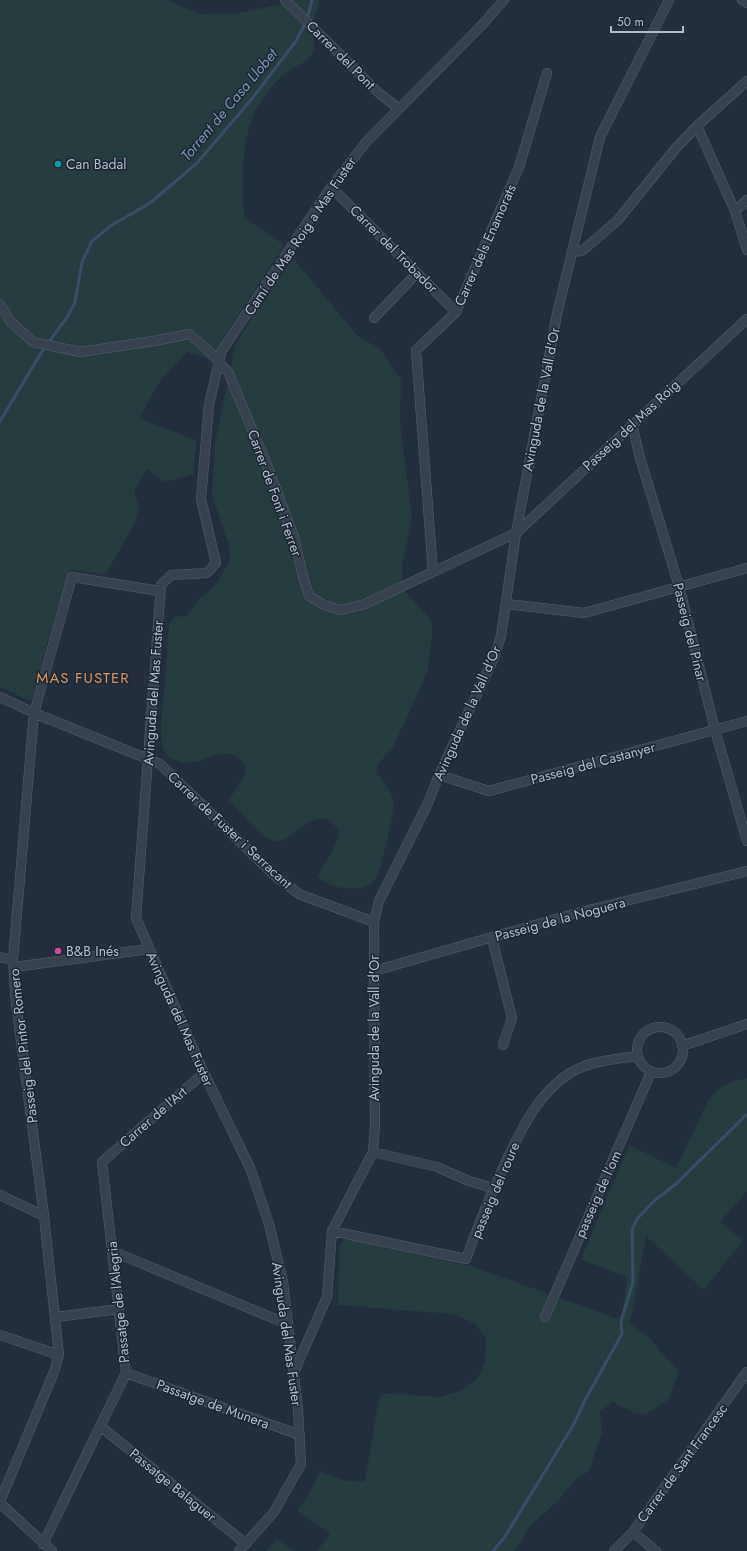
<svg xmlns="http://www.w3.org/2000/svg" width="747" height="1551" font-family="Jost,sans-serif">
	<rect width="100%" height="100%" fill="#242f3e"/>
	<path fill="#263c3f" d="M 0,0 L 167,0 L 200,14 L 241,13 L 280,4 L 282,0 L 319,0 C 318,10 312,20 312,30 C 312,38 317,46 312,53 C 307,63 294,67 286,73 C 275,81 265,95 258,106 C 239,140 243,181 244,217 L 284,245 L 224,337 L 214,360 L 187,352 L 160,381 L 140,417 L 153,424 L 196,440 L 194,474 L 164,482 L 147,469 L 134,491 L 139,509 L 136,521 L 106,574 L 70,570 L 53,624 L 31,701 L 0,687 Z
		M 293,258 L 357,335 L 380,349 L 401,380 L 400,424 L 412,518 L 402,564 L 402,572 L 405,592 L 429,617 L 432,626 L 432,637 L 428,670 L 421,687 L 392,749 L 378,764 L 376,772 C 383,782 393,792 394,804 C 394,813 380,874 376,879 C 367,890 357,889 345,888 C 333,887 325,884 318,876 L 333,849 L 337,840 L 339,831 C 316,797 294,845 275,841 C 260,838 240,811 229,800 L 244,776 L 246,768 C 227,735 202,771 178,761 C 173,760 168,757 165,753 C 157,737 163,709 164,692 C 166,670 167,648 169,625 L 174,617 L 186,616 L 201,597 L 209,591 L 217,583 L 229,562 L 230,553 L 228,542 L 213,499 L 212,490 L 215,443 L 235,346 L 255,312 Z
		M 747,1078 L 747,1191 L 720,1222 L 743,1240 L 704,1290 L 646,1236 L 630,1324 L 650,1338 L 660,1351 L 679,1371 L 668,1400 L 646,1414 L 635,1413 L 613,1402 L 600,1411 L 602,1433 L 589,1471 L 575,1480 L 558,1501 L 527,1529 L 521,1543 L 514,1551 L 317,1551 L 330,1534 L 297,1510 L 308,1496 L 320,1471 C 335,1478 348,1483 365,1481 L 378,1403 L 381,1393 L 439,1397 L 461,1391 L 478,1378 L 485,1363 L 486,1338 L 474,1323 L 453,1314 L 338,1305 L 339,1246 L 345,1239 L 471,1266 L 621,1320 L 628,1278 L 581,1259 L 629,1145 L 676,1168 L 708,1101 L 716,1090 L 734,1081 Z
		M 277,1539 L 295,1551 L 266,1551 Z"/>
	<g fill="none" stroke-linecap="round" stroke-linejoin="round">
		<path stroke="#394c67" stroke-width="3" d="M 0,421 L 43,350 L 68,316 L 75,302 L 82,262 L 92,241 L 112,225 L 150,203 L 197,163 L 251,100 L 296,41 L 307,20 L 312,0
			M 493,1551 L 504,1538 L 574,1424 L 585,1400 L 622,1334 L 621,1321 L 633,1282 L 632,1230 L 637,1219 L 654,1201 L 676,1184 L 747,1114"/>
		<g stroke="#565f6c" stroke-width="10">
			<path id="minor" d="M 285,0 L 380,94 L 398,108
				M 742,0 L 747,3
				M 697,126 L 735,211 L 747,250
				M 331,187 L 456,312
				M 735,211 L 747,200
				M 572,252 L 582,251 L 618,220 L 676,148 L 697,126 L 747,81
				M 0,304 L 10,321 L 33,342 L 80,352 L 154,341 L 189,334 L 208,350 L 228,372 L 267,465 L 294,537 L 303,577 L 309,596 L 324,605 L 341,610 L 365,604 L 516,533 L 747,319
				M 374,318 L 417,273
				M 632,424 L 640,458 L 679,586 L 715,730 L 747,841
				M 433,572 L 416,350 L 456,312 L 519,167 L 547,73
				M 507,604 L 584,613 L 747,568
				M 0,697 L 34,713 L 160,764 L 274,875 L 299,894 L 374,922
				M 439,775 L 489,791 L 747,721
				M 492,938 L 512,1018 L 503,1045
				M 0,957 L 13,960
				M 14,967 L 149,949
				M 374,971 L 573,914 L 747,871
				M637 1050a23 23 0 1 1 46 0a23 23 0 1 1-46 0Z
				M 682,1046 L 747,1024
				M 373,1152 L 437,1167 L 469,1181 L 493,1188
				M 0,1195 L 44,1216
				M 332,1231 L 466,1259 C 479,1223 493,1189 509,1155 C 524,1124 540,1092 570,1073 C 589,1061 616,1059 638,1056
				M 112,1251 L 287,1324
				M 56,1317 L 119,1309
				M 545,1317 L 651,1072
				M 0,1335 L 59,1355
				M 294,1372 L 327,1297 L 332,1231 L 373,1152 L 375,1125 L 374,922 L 379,901 L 428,803 L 439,775 L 494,658 L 501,636 L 516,533 L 557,314 L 600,137 L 669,0
				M 126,1373 L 300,1435
				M 100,1426 L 246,1544
				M 0,1501 L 54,1372 L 59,1355 L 44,1216 L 16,1003 L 13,960 L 34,713 L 72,577 L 160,591
				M 0,1503 L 52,1551
				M 633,1532 L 656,1551
				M 43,1544 L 126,1373 L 102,1162 L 204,1073
				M 239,1551 L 274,1512 L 301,1464 L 298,1409 L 283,1282 L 269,1224 L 251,1170 L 204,1073 L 136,918 L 161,585 L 171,575 L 207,573 L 216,563 L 201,499 L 209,405 L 221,352 L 331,187 L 367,141 L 482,25 L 504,0
				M 614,1551 L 633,1532 L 747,1372"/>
		</g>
		<use href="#minor" stroke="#38414e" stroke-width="9"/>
	</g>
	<circle fill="#0f9aa8" stroke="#1d2633" stroke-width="1.5" cx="58" cy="164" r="4"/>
	<circle fill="#d1479c" stroke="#1d2633" stroke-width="1.5" cx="58" cy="951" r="4"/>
	<g text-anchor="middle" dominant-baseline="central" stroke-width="3" stroke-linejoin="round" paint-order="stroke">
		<g font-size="14" fill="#b4bcc9" stroke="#1d2633">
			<text transform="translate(341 55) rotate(45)">Carrer del Pont</text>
			<text transform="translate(300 236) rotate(-56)">Camí de Mas Roig a Mas Fuster</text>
			<text transform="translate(485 245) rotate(-66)">Carrer dels Enamorats</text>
			<text transform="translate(394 249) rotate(45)">Carrer del Trobador</text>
			<text transform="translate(541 399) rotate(-79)">Avinguda de la Vall d'Or</text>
			<text transform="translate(631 425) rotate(-43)">Passeig del Mas Roig</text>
			<text transform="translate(275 493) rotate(70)">Carrer de Font i Ferrer</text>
			<text transform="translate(690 632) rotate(76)">Passeig del Pinar</text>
			<text transform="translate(153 693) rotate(-86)">Avinguda del Mas Fuster</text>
			<text transform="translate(467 713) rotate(-66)">Avinguda de la Vall d'Or</text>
			<text transform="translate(593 763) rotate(-15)">Passeig del Castanyer</text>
			<text transform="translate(230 830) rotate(43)">Carrer de Fuster i Serracant</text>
			<text transform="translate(560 919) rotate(-15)">Passeig de la Noguera</text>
			<text transform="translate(180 1019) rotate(66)">Avinguda del Mas Fuster</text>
			<text transform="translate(374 1028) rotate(-90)">Avinguda de la Vall d'Or</text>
			<text transform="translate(23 1046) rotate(-97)">Passeig del Pintor Romero</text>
			<text transform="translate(153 1117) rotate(-41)">Carrer de l'Art</text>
			<text transform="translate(495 1190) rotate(-67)">passeig del roure</text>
			<text transform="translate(598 1194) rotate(-66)">passeig de l'om</text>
			<text transform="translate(118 1302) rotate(-96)">Passatge de l'Alegria</text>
			<text transform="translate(287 1334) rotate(82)">Avinguda del Mas Fuster</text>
			<text transform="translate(213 1404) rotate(20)">Passatge de Munera</text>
			<text transform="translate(682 1463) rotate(-54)">Carrer de Sant Francesc</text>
			<text transform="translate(173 1485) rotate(39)">Passatge Balaguer</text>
		</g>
		<g font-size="14" fill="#b4bcc9" stroke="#1d2633" text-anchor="start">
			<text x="66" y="164">Can Badal</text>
			<text x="66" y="951">B&amp;B Inés</text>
		</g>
		<g font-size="15" font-style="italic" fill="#7c92b1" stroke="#1d2633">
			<text transform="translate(229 105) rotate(-50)">Torrent de Casa Llobet</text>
		</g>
		<g font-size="15" letter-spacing="1" fill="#d59563" stroke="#1d2633">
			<text x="83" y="678">MAS FUSTER</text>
		</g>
	</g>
	<path d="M611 26v6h72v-6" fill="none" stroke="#b4bcc9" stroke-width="2"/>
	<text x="617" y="26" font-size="12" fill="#b4bcc9" stroke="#1d2633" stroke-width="3" paint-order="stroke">50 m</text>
</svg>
